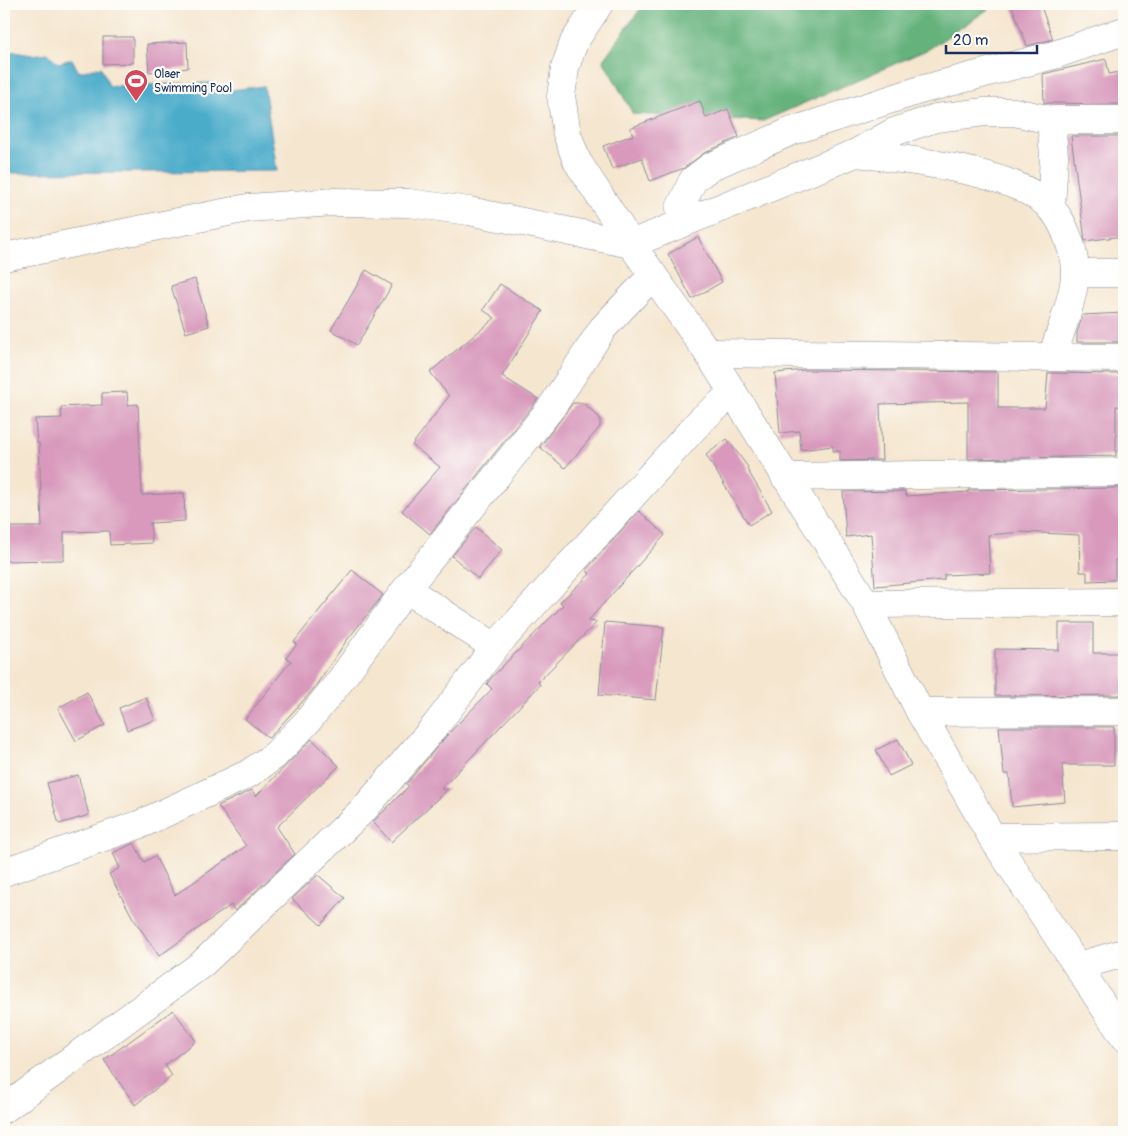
<svg xmlns="http://www.w3.org/2000/svg" width="1128" height="1136" font-family="Pangolin,sans-serif">
	<rect width="100%" height="100%" fill="#fdfcf7"/>
	<filter id="ink" filterUnits="userSpaceOnUse"><feTurbulence type="fractalNoise" baseFrequency=".02" numOctaves="2"/><feDisplacementMap in="SourceGraphic" scale="10" xChannelSelector="R" yChannelSelector="G"/><feConvolveMatrix kernelMatrix="1 2 1 2 8 2 1 2 1" color-interpolation-filters="sRGB"/></filter>
	<filter id="wash" filterUnits="userSpaceOnUse"><feTurbulence type="fractalNoise" baseFrequency=".0096" numOctaves="4" result="noise"/><feDisplacementMap in="SourceGraphic" scale="20" xChannelSelector="R" yChannelSelector="G"/><feGaussianBlur stdDeviation="1.12" result="paint"/><feColorMatrix in="noise" values="0 0 0 0 0 0 0 0 0 0 0 0 0 0 0 0 0 1.4 0 .05"/><feComposite in="paint" operator="in"/></filter>
	<g filter="url(#wash)">
		<rect width="100%" height="100%" fill="#f5e6cf"/>
		<path fill="#65b27b" stroke="#40706c" d="M 644,4 L 996,4 L 929,49 L 763,121 L 633,114 L 603,60 Z"/>
		<path fill="#4bacca" stroke="#336e94" d="M 4,50 L 32,55 L 48,53 L 58,63 L 72,59 L 79,72 L 101,67 L 109,86 L 212,83 L 231,90 L 264,86 L 277,171 L 10,173 L 4,154 Z"/>
		<g id="blocks">
			<path fill="#d899bc" d="M 1011,4 L 1040,4 L 1053,39 L 1027,46 Z
				M 103,37 L 133,37 L 133,63 L 103,64 Z
				M 187,42 L 188,68 L 149,72 L 147,44 Z
				M 1106,59 L 1109,74 L 1124,71 L 1124,104 L 1044,103 L 1043,74 Z
				M 700,101 L 706,118 L 728,109 L 739,137 L 704,153 L 684,168 L 650,181 L 642,158 L 612,169 L 603,146 L 633,135 L 630,128 Z
				M 1071,136 L 1124,136 L 1124,236 L 1085,241 Z
				M 698,237 L 722,282 L 692,299 L 668,254 Z
				M 366,270 L 392,285 L 357,345 L 331,330 Z
				M 195,279 L 209,326 L 186,333 L 171,286 Z
				M 500,284 L 543,311 L 502,376 L 538,399 L 430,534 L 402,511 L 440,467 L 412,445 L 449,396 L 430,372 L 495,318 L 483,310 Z
				M 1124,313 L 1124,342 L 1077,342 L 1077,333 L 1083,315 Z
				M 805,370 L 998,372 L 998,408 L 1045,408 L 1048,373 L 1124,374 L 1124,407 L 1116,406 L 1116,456 L 968,459 L 968,402 L 880,404 L 882,460 L 840,461 L 840,451 L 833,451 L 833,446 L 801,450 L 799,431 L 780,433 L 775,373 Z
				M 127,392 L 128,405 L 138,404 L 142,495 L 184,493 L 185,521 L 150,523 L 152,543 L 110,545 L 109,531 L 64,532 L 64,560 L 4,561 L 4,531 L 8,531 L 8,527 L 42,527 L 39,443 L 37,443 L 35,419 L 62,418 L 61,407 L 102,405 L 102,393 Z
				M 573,403 L 583,403 L 600,418 L 600,427 L 565,468 L 540,447 Z
				M 727,439 L 748,467 L 747,469 L 772,511 L 749,525 L 706,455 Z
				M 1124,488 L 1124,560 L 1115,560 L 1115,580 L 1087,581 L 1087,572 L 1080,572 L 1079,535 L 1022,532 L 988,535 L 990,573 L 944,575 L 944,580 L 875,586 L 871,534 L 846,537 L 843,492 L 905,491 L 906,496 L 968,492 L 968,490 Z
				M 639,511 L 665,535 L 588,621 L 597,622 L 538,682 L 540,685 L 441,789 L 448,789 L 391,842 L 373,822 L 409,786 L 406,784 L 448,734 L 492,689 L 487,684 L 491,678 L 563,605 L 560,602 L 590,574 L 586,570 Z
				M 476,527 L 502,550 L 478,579 L 452,556 Z
				M 352,570 L 383,595 L 347,640 L 312,691 L 269,738 L 245,719 L 291,661 L 286,658 L 297,644 L 294,642 Z
				M 605,622 L 664,627 L 656,700 L 599,695 Z
				M 1059,623 L 1093,623 L 1093,653 L 1124,653 L 1124,695 L 995,696 L 995,649 L 1059,650 Z
				M 87,692 L 105,725 L 76,741 L 58,708 Z
				M 146,697 L 155,720 L 127,730 L 119,708 Z
				M 999,727 L 1114,727 L 1114,765 L 1062,765 L 1065,802 L 1012,807 L 1009,774 L 1004,774 Z
				M 312,739 L 339,766 L 277,827 L 295,854 L 235,911 L 231,905 L 159,956 L 133,918 L 109,874 L 120,868 L 113,853 L 134,843 L 144,862 L 155,856 L 175,895 L 246,846 L 218,806 L 252,790 L 256,796 Z
				M 898,739 L 911,765 L 889,776 L 876,750 Z
				M 78,775 L 89,815 L 59,824 L 47,783 Z
				M 318,875 L 345,898 L 321,925 L 292,899 Z
				M 173,1010 L 196,1041 L 165,1065 L 172,1076 L 135,1105 L 104,1060 Z"/>
		</g>
	</g>
	<g filter="url(#ink)">
		<use href="#blocks" fill-opacity="0" stroke="#888a96" stroke-width="1"/>
		<g fill="none" stroke-linecap="round" stroke-linejoin="round">
			<g stroke="#888a96" stroke-width="29">
				<path id="minor" d="M 1051,120 L 1054,156 L 1051,209
					M 856,153 C 907,160 1017,170 1052,209 C 1065,224 1075,252 1075,273 C 1075,296 1059,335 1052,357
					M 682,222 L 680,208 L 693,180 L 710,167 L 792,131 L 920,90 L 1054,55 L 1124,31
					M 4,257 L 248,208 L 334,202 L 409,203 L 469,211 L 631,244 L 856,153 L 894,132 L 936,118 L 985,112 L 1014,112 L 1051,120 L 1124,120
					M 1075,273 L 1124,273
					M 708,353 L 1124,358
					M 785,477 L 1124,472
					M 406,589 L 551,408 L 603,328 L 653,275
					M 866,604 L 1124,602
					M 920,712 L 1124,711
					M 992,837 L 1124,836
					M 4,872 L 141,824 L 248,774 L 274,756 L 306,723 L 340,681 L 406,589 L 495,647
					M 1078,966 L 1124,953
					M 4,1109 L 202,964 L 365,808 L 436,725 L 495,647 L 702,419 L 733,393"/>
			</g>
			<g stroke="#888a96" stroke-width="29">
				<path id="secondary" d="M 599,4 L 574,42 L 565,68 L 561,96 L 567,134 L 577,161 L 631,244 L 708,353 L 866,604 L 920,712 L 992,837 L 1124,1037"/>
			</g>
			<use href="#minor" stroke="#fff" stroke-width="28"/>
			<use href="#secondary" stroke="#fff" stroke-width="28"/>
		</g>
	</g>
	<defs>
		<g id="stadium-pin" transform="scale(1.25)"><path d="M0 17L-7.5 6A9.5 9.5 0 1 1 7.5 6Z" fill="#d1495b" stroke="#fdfcf7"/><path d="M0-5a6.5 5 0 1 0 0 10a6.5 5 0 1 0 0-10ZM-3.5-1.8h7v3.6h-7Z" fill="#fff"/></g>
	</defs>
	<g fill-rule="evenodd">
		<use href="#stadium-pin" x="136" y="81"/>
	</g>
	<g text-anchor="middle" dominant-baseline="central" stroke-width="4.5" stroke-linejoin="round" paint-order="stroke">
		<g font-size="12" fill="#1b2f5e" stroke="#fdfcf7" text-anchor="start">
			<text x="154" y="74">Olaer<tspan x="154" dy="14">Swimming Pool</tspan></text>
		</g>
	</g>
	<rect width="1128" height="1136" fill="none" stroke="#fdfcf7" stroke-width="20"/>
	<path d="M946 45v8h91v-8" fill="none" stroke="#1b2f5e" stroke-width="2.5"/>
	<text x="953" y="45" font-size="15" fill="#1b2f5e" stroke="#fdfcf7" stroke-width="4" paint-order="stroke">20 m</text>
</svg>
